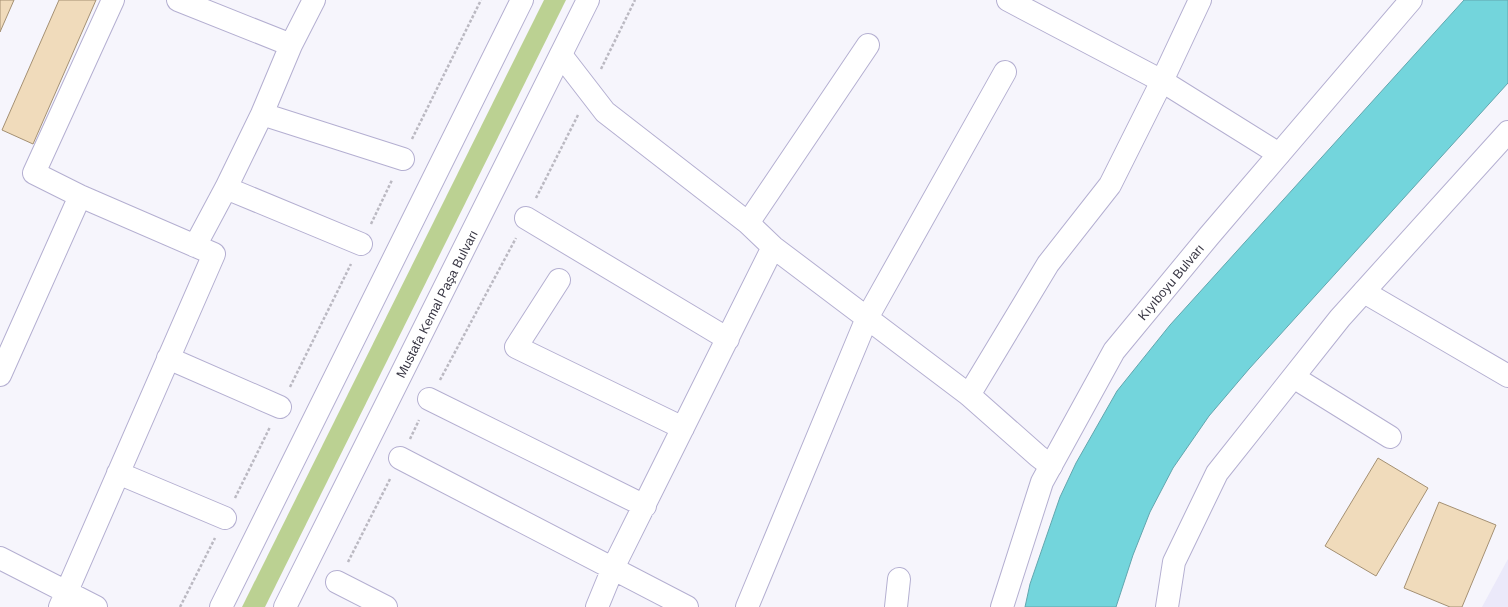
<svg xmlns="http://www.w3.org/2000/svg" width="1508" height="607" font-family="Arial,sans-serif">
	<rect width="100%" height="100%" fill="#f6f5fc"/>
	<path fill="#ebe9fa" d="M 1508,559 L 1508,607 L 1482,607 Z"/>
	<path fill="#bbd192" d="M 544,0 L 566,0 L 265,607 L 242,607 Z"/>
	<path fill="#73d5dc" stroke="#62a6ae" d="M 1464,0 L 1508,0 L 1508,83 L 1249,369 L 1209,416 L 1173,468 L 1150,512 L 1133,555 L 1116,607 L 1025,607 L 1030,584 L 1060,497 L 1076,463 L 1117,391 L 1170,325 Z"/>
	<path fill="#f0dbbb" stroke="#a49073" d="M 0,0 L 14,0 L 0,32 Z
		M 59,0 L 96,0 L 33,144 L 2,130 Z
		M 1378,458 L 1428,488 L 1376,576 L 1325,546 Z
		M 1439,502 L 1496,525 L 1462,607 L 1450,607 L 1404,588 Z"/>
	<g fill="none" stroke-linecap="round" stroke-linejoin="round">
		<g stroke="#b4afd1" stroke-width="24">
			<path id="minor" d="M 178,0 L 291,45
				M 1008,0 L 1162,81 L 1279,154
				M 561,55 L 605,112 L 748,223 L 773,247 L 969,395 L 1038,456 L 1051,466
				M 262,114 L 403,159
				M 226,188 L 361,244
				M 526,218 L 728,339
				M 748,223 L 868,45
				M 195,246 L 226,188 L 262,114 L 291,45 L 314,0
				M 559,280 L 516,347 L 683,428
				M 1364,292 L 1508,376
				M 168,358 L 280,407
				M 0,375 L 80,196
				M 1303,383 L 1390,437
				M 969,395 L 1048,264 L 1110,185 L 1162,81 L 1200,0
				M 429,399 L 645,506
				M 400,458 L 687,607
				M 118,473 L 225,518
				M 0,558 L 96,607
				M 337,582 L 386,607
				M 60,607 L 214,254 L 80,196 L 34,173 L 113,0
				M 597,607 L 613,568 L 773,247
				M 747,607 L 867,318 L 1005,72
				M 896,607 L 899,579"/>
		</g>
		<g stroke="#b4afd1" stroke-width="24">
			<path id="major" d="M 221,607 L 522,0
				M 285,607 L 588,0
				M 1002,607 L 1042,482 L 1114,351 L 1209,236 L 1411,0
				M 1167,607 L 1174,562 L 1217,473 L 1340,318 L 1508,132"/>
		</g>
		<path stroke="#bbb9c2" stroke-width="2.5" stroke-dasharray="3 2" stroke-linecap="butt" d="M 601,69 L 635,0
			M 412,139 L 481,0
			M 536,198 L 578,115
			M 371,224 L 392,180
			M 440,380 L 516,238
			M 290,387 L 351,264
			M 410,439 L 419,420
			M 235,498 L 270,427
			M 348,562 L 390,479
			M 180,607 L 215,538"/>
		<use href="#minor" stroke="#fff" stroke-width="22"/>
		<use href="#major" stroke="#fff" stroke-width="22"/>
	</g>
	<g text-anchor="middle" dominant-baseline="central" stroke-width="4" stroke-linejoin="round" paint-order="stroke">
		<g font-size="13" fill="#393744" stroke="#fff">
			<text transform="translate(1171 282) rotate(-50)">Kıyıboyu Bulvarı</text>
			<text transform="translate(437 304) rotate(-63)">Mustafa Kemal Paşa Bulvarı</text>
		</g>
	</g>
</svg>
